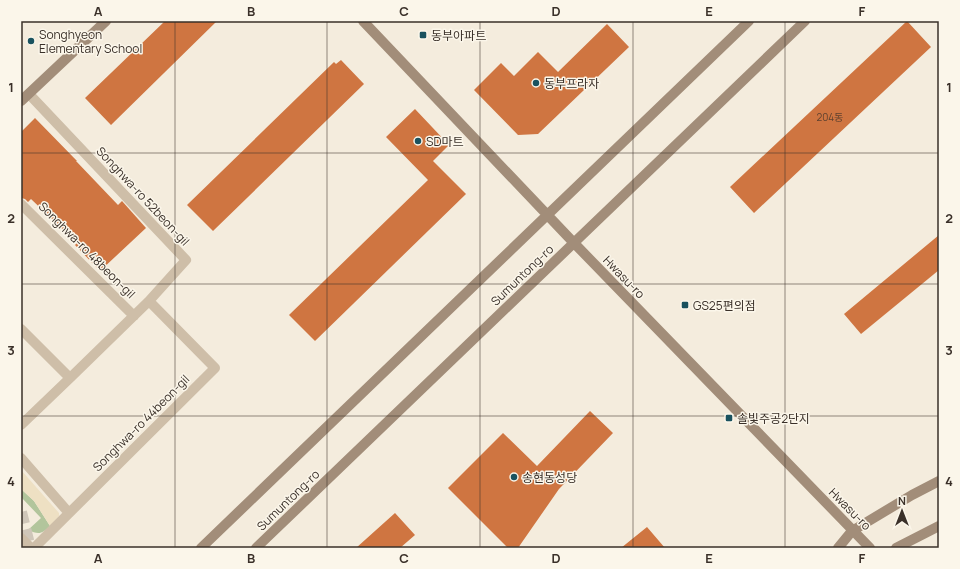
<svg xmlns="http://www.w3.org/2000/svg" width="960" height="569" font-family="Manrope,'Noto Sans KR',sans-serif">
	<rect width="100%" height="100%" fill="#f4ecdd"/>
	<path fill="#b2c59c" d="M 21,489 L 34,501 L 50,526 C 42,534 39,535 28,530 L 41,518 L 21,497 Z"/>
	<path fill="#eee0c3" d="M 21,470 L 59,513 L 59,516 L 50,526 L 34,501 L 21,489 Z"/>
	<path fill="#cf7541" d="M 165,21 L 217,21 L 111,125 L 85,98 Z
		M 907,21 L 931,47 L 754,213 L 730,187 Z
		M 607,24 L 629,47 L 538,134 L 518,135 L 474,90 L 501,63 L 514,76 L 538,52 L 558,72 Z
		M 341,60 L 364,84 L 213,231 L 187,205 L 334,62 L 336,64 Z
		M 415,109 L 449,145 L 433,161 L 466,194 L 315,341 L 289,315 L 428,180 L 386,137 Z
		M 35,118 L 77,161 L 76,161 L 118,205 L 122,201 L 146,228 L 100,271 L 75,245 L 77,243 L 31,199 L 28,202 L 25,199 L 21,198 L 21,132 Z
		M 939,235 L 939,270 L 861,334 L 844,314 Z
		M 590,411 L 613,433 L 559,489 L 518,548 L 508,548 L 448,488 L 503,433 L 537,466 Z
		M 395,513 L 415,535 L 400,548 L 356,548 Z
		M 647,527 L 665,548 L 621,548 Z"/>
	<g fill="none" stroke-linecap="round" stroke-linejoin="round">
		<path stroke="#cfc6b9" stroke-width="12" stroke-dasharray="12 6" stroke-linecap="butt" d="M 21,512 L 30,548"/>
		<path stroke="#cebea8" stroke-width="10" d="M 21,204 L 134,316
			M 21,329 L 70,378 L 149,301 L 186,260 L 29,94
			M 21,425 L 70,378
			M 21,458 L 69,513
			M 21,538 L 31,548
			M 34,548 L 215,368 L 149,301"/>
		<path stroke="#a28d79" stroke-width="10" d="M 363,21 L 574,243 L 870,548
			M 21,101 L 106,21
			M 201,548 L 749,21
			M 256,548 L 805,21
			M 838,548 L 852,531 L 912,495 L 939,481
			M 896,548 L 939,526"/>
	</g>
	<path fill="none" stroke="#3a3029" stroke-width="1" stroke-opacity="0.55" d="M 175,21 L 175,548M 327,21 L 327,548M 480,21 L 480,548M 633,21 L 633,548M 785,21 L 785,548M 21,153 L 939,153M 21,284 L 939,284M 21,416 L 939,416"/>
	<g fill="#1a525f" stroke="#fbf6ea" stroke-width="1.5">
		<rect x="419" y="31" width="8" height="8" rx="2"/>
		<circle cx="31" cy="41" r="4"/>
		<circle cx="536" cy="83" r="4"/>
		<circle cx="418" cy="141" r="4"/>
		<rect x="681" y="301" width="8" height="8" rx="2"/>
		<rect x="725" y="414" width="8" height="8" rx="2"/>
		<circle cx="514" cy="477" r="4"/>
	</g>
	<g text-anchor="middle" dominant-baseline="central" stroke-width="3" stroke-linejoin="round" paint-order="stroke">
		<g font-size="10" fill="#5f412f">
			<text x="830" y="117">204동</text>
		</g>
		<g font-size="12" fill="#3a3029" stroke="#fbf6ea" text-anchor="start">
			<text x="39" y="34">Songhyeon<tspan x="39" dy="14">Elementary School</tspan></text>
			<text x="431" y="35">동부아파트</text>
			<text x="544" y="83">동부프라자</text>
			<text x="426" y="141">SD마트</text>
			<text x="693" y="305">GS25편의점</text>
			<text x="737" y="418">솔빛주공2단지</text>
			<text x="522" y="477">송현동성당</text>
		</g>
		<g font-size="12" fill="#3a3029" stroke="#fbf6ea">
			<text transform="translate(143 196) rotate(47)">Songhwa-ro 52beon-gil</text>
			<text transform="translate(87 250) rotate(45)">Songhwa-ro 48beon-gil</text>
			<text transform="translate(522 275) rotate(-44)">Sumuntong-ro</text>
			<text transform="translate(624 277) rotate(46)">Hwasu-ro</text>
			<text transform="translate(141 423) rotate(-45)">Songhwa-ro 44beon-gil</text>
			<text transform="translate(288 500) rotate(-44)">Sumuntong-ro</text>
			<text transform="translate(850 509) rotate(45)">Hwasu-ro</text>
		</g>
	</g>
	<rect width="960" height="569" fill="none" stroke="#fbf6ea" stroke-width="44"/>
	<g transform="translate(902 511)" stroke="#fbf6ea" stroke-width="3" paint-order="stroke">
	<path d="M0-3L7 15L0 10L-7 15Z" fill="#3a3029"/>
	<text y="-6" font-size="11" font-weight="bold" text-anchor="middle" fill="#3a3029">N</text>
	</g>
	<rect x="22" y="22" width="916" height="525" fill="none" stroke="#3a3029" stroke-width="1.5"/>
	<g font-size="13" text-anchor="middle" font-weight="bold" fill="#3a3029">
		<text x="98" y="16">A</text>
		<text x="251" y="16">B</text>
		<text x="404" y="16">C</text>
		<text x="556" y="16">D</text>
		<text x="709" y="16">E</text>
		<text x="862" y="16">F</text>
		<text x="11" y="92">1</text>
		<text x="949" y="92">1</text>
		<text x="11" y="223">2</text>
		<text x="949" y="223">2</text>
		<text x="11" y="355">3</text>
		<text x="949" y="355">3</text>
		<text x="11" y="486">4</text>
		<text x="949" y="486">4</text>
		<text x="98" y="563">A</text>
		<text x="251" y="563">B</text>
		<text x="404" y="563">C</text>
		<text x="556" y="563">D</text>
		<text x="709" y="563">E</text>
		<text x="862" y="563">F</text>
	</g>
</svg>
